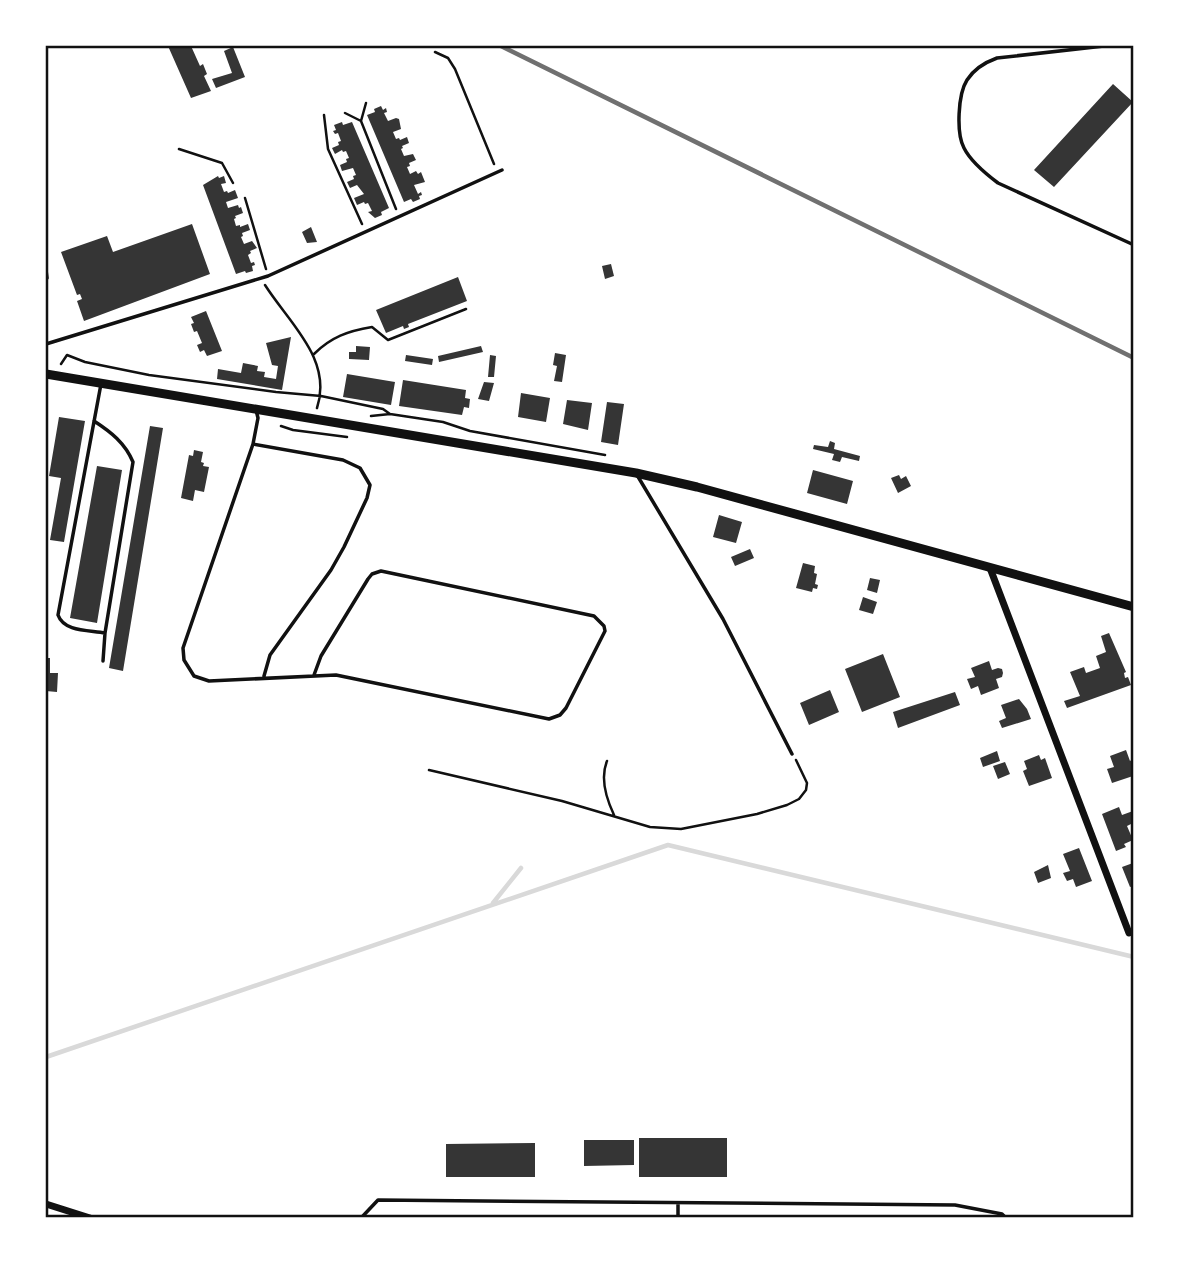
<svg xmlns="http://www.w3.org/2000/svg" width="1179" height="1263" font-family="'Open Sans',sans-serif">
	<rect width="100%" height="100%" fill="#fff"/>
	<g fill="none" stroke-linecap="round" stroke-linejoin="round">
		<path stroke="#d9d9d9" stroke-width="4.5" d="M 493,903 L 521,868
			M 46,1057 L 668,845 L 1134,957"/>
	</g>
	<path fill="#353535" d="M 168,46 L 191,46 L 200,66 L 203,64 L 207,74 L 204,76 L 211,91 L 191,98 Z
		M 233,47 L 245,77 L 216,88 L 212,79 L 232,73 L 224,51 Z
		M 1113,84 L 1133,102 L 1054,187 L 1034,170 Z
		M 381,106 L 383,110 L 386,108 L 387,112 L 384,113 L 388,121 L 396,118 L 399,119 L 401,129 L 393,132 L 396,139 L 399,138 L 400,140 L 407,137 L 409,143 L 402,146 L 403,148 L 401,149 L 404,156 L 413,154 L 416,160 L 409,163 L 410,166 L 407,167 L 410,174 L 416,171 L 418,174 L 421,172 L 425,182 L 414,185 L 418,194 L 421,192 L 422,195 L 419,196 L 420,199 L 413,202 L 411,199 L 404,202 L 367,115 L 375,112 L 374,109 Z
		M 342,122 L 343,125 L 352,122 L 389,208 L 381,212 L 382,215 L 375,218 L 368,212 L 372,211 L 368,203 L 365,204 L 364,202 L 357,205 L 354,198 L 364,194 L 357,185 L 350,188 L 347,182 L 354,179 L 353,176 L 356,175 L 353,168 L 342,171 L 340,165 L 347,162 L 346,159 L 349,158 L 346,151 L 343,152 L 342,150 L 335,154 L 332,148 L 339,145 L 338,142 L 341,141 L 338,133 L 335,134 L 333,131 L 336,130 L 334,125 Z
		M 218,176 L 219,178 L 224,176 L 226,183 L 221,184 L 224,192 L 227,191 L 228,193 L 235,190 L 238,198 L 226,202 L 228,208 L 238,205 L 239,208 L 241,207 L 243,213 L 235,216 L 236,218 L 234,219 L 236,226 L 240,225 L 240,227 L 248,224 L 250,230 L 242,233 L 243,236 L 241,237 L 244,244 L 252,241 L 257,248 L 250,251 L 251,253 L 248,255 L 251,263 L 254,262 L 255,265 L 252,266 L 253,271 L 246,273 L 245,271 L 236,274 L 203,185 Z
		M 192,224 L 210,274 L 84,321 L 77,301 L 82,299 L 80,294 L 77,295 L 61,252 L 107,236 L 113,252 Z
		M 311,227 L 317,242 L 307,243 L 302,232 Z
		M 611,264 L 614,276 L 605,279 L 602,266 Z
		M 458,277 L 467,301 L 408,324 L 409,327 L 404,329 L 403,326 L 386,333 L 376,310 Z
		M 206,311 L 222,351 L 207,356 L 204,350 L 200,352 L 197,345 L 202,343 L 197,331 L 194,332 L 191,324 L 194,323 L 191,317 Z
		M 291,337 L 282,390 L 217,379 L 218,369 L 241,373 L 243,363 L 258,366 L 257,371 L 265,372 L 264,377 L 276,379 L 278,366 L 272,365 L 266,343 Z
		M 356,346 L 370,347 L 369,360 L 349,359 L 349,352 L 356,352 Z
		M 481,346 L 483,352 L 439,362 L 438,356 Z
		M 555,353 L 566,355 L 562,382 L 554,381 L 557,366 L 553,365 Z
		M 406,355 L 433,359 L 432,365 L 405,361 Z
		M 490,355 L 496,356 L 494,377 L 488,377 Z
		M 347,374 L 395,382 L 391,405 L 343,397 Z
		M 403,380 L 466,390 L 465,398 L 470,399 L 469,408 L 464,407 L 462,415 L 399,406 Z
		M 484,382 L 494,383 L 489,401 L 478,399 Z
		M 521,393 L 550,398 L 546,422 L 518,417 Z
		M 567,400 L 592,403 L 588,430 L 563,424 Z
		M 607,402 L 624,404 L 618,445 L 601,442 Z
		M 59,417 L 85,421 L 64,542 L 50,540 L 61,478 L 49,476 Z
		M 150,426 L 163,428 L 123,671 L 109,668 Z
		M 830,441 L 835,443 L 834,449 L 860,456 L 859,461 L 842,457 L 840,462 L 832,460 L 834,454 L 813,449 L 814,445 L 828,447 Z
		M 194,450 L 203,452 L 201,462 L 204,463 L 203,466 L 209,467 L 204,492 L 195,490 L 193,501 L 181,498 L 189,455 L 193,456 Z
		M 97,466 L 122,470 L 97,623 L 70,618 Z
		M 813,470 L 853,481 L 847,504 L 807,493 Z
		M 899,475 L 901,479 L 906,476 L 911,486 L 898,493 L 891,478 Z
		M 719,515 L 742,522 L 736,543 L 713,537 Z
		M 750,549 L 754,558 L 735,566 L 731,557 Z
		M 803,563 L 815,566 L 814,573 L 817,574 L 815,584 L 818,585 L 817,589 L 813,588 L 812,592 L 796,588 Z
		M 870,578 L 880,580 L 877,593 L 867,590 Z
		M 863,597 L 877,602 L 873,614 L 859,610 Z
		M 1109,633 L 1126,672 L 1124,673 L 1125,678 L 1128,677 L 1131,685 L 1067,708 L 1064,701 L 1080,696 L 1070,672 L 1084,667 L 1086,673 L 1100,668 L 1096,656 L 1106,652 L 1101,636 Z
		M 883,654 L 900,697 L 862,712 L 845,669 Z
		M 46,658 L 50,658 L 50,673 L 58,673 L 57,692 L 46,691 Z
		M 989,661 L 992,670 L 998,668 L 1002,669 L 1003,673 L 1002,677 L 996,679 L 999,688 L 981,695 L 978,686 L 971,689 L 967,679 L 975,677 L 971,668 Z
		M 830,690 L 839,712 L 809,725 L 800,703 Z
		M 955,692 L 960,705 L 898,728 L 893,712 Z
		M 1019,699 L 1027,709 L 1031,719 L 1002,728 L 999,721 L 1006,718 L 1001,705 Z
		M 1126,750 L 1130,761 L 1133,759 L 1133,776 L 1112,783 L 1107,769 L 1114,767 L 1110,756 Z
		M 997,751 L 1000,761 L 983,767 L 980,758 Z
		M 1039,755 L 1041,760 L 1045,758 L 1052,778 L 1029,786 L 1023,771 L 1027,769 L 1024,761 Z
		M 1005,762 L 1010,774 L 998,779 L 993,766 Z
		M 1119,807 L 1122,815 L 1133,811 L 1133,823 L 1127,826 L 1133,840 L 1124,844 L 1126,847 L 1116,851 L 1102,814 Z
		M 1079,848 L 1092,881 L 1076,887 L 1073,879 L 1067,881 L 1063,873 L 1070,871 L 1063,854 Z
		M 1133,863 L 1133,886 L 1130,887 L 1122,867 Z
		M 1048,865 L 1051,878 L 1038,883 L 1034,872 Z
		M 639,1138 L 727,1138 L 727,1177 L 639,1177 Z
		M 584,1140 L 634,1140 L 634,1165 L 584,1166 Z
		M 535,1143 L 535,1177 L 446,1177 L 446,1144 Z"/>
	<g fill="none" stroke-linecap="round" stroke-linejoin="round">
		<path stroke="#111" stroke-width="2.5" d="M 435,52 L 448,58 L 455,69 L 494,164
			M 366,103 L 361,121 L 396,209
			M 345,113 L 361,121
			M 324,115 L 328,149 L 362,224
			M 179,149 L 222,163 L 233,183
			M 245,198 L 266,269
			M 265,285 C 289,323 333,359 317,408
			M 314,354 C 331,337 348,331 372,327 L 388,340 L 466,309
			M 61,364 L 67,355 L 85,362 L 149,375 L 276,392 L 321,396 L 383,409 L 390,414
			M 371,416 L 390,414 L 443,422 L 470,431 L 605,455
			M 281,426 L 293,430 L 347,437
			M 607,761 C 600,778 606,798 614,815
			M 429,770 L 562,801 L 650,827 L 681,829 L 757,814 L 787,805 L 799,799 L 806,790 L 807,783 L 796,760"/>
		<path stroke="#111" stroke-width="3.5" d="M 1104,46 L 997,58 C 986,62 974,69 967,80 C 958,94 956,133 964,148 C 971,162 986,174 998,183 L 1134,245
			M 46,270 L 47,278
			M 46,344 L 268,276 L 502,170
			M 101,384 L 58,615 C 64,632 89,630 105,633
			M 256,410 L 258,418 L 253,444 L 183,648 L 184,660 L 194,676 L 209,681 L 336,675 L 549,719 L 560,715 L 566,708 L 605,631 L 604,626 L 594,616 L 381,571 L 372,574 L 368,579 L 321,656 L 314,675
			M 94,421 C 111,432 125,443 133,462 L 105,633 L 103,661
			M 253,444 L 343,460 L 360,468 L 370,485 L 367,498 L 344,547 L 331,570 L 270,655 L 264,676
			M 637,475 L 723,619 L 792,754
			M 678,1203 L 678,1218
			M 361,1218 L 378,1200 L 955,1205 L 1002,1214 L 1006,1218"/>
		<path stroke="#111" stroke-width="7" d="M 990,568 L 1129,933
			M 46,1204 L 90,1218"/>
		<path stroke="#111" stroke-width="9" d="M 46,374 L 636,473 L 697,487 L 1134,607"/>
		<path stroke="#707070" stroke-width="4.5" d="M 501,46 L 1134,358"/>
	</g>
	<rect width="1179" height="1263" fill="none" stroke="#ffffff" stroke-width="94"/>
	<rect x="47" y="47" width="1085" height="1169" fill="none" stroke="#111" stroke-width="2.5"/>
</svg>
